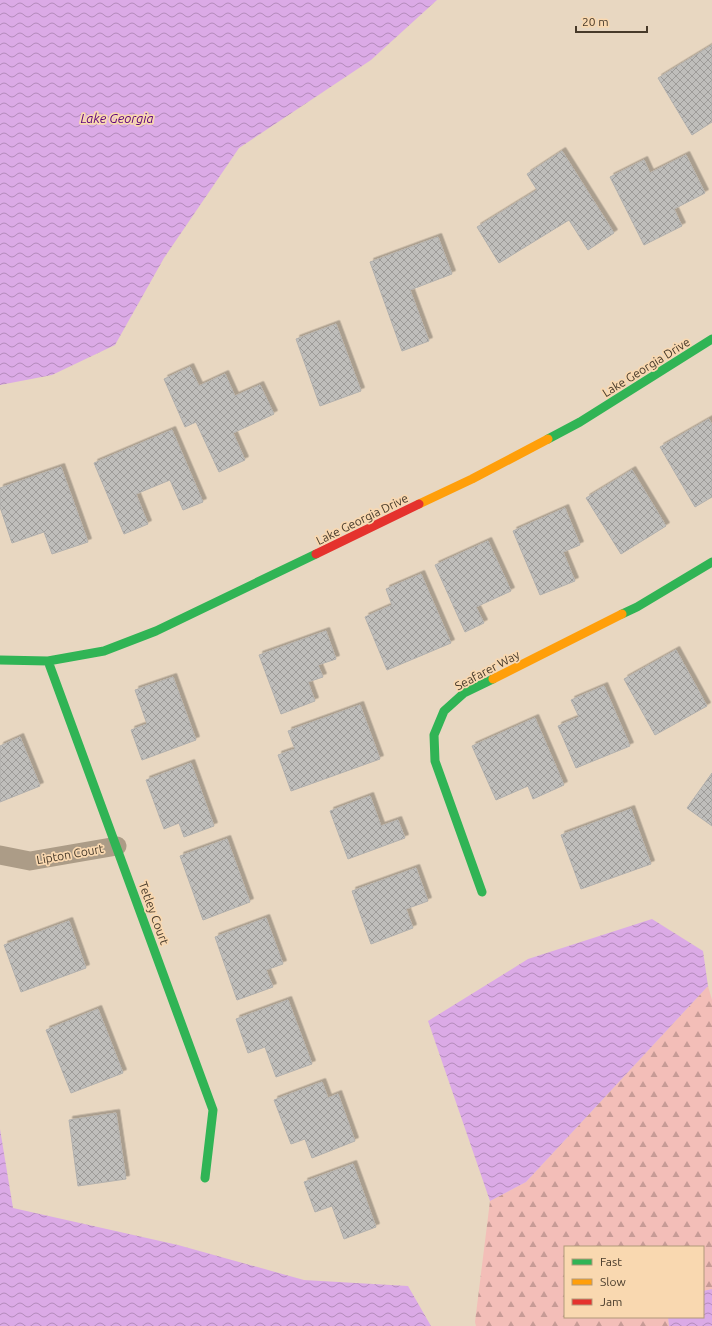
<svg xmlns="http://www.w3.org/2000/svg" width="712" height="1326" font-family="Ubuntu,sans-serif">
	<defs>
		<pattern id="forest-firs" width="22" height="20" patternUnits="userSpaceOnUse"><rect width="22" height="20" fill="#f3beb8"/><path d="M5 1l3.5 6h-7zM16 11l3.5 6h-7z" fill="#c79b96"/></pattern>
		<pattern id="water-waves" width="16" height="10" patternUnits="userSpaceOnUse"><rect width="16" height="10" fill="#dbaae6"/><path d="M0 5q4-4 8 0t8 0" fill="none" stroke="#b38bbb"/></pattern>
		<pattern id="building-cross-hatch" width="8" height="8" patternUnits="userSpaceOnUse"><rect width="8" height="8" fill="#bfbebb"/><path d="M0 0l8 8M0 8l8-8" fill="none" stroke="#9d9b98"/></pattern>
		<filter id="shadow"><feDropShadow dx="3.5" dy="-3.5" stdDeviation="0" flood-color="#0004"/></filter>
	</defs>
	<rect width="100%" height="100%" fill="#e8d7c1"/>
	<path fill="url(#forest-firs)" d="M 708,986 L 712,1000 L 712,1289 L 703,1291 L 703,1247 L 565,1247 L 565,1317 L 668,1317 L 669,1326 L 476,1326 L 475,1322 L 490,1201 L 526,1182 Z"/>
	<path fill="url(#water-waves)" d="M 0,0 L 437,0 L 371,60 L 239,148 L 164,258 L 115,345 L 52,375 L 0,385 Z
		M 652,919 L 703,951 L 708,986 L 526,1182 L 490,1201 L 428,1021 L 528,959 Z
		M 0,1129 L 13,1208 L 178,1245 L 304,1280 L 408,1286 L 431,1326 L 0,1326 Z
		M 712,1289 L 712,1326 L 669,1326 L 668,1317 L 703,1317 L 703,1291 Z"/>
	<path fill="url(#building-cross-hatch)" stroke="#b2b0ad" filter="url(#shadow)" d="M 712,45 L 712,122 L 692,135 L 658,78 Z
		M 562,151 L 614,233 L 588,250 L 569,220 L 499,263 L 477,227 L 537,190 L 527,174 Z
		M 686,155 L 705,193 L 674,209 L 682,226 L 644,245 L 610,177 L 644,160 L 650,173 Z
		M 438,237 L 452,274 L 410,290 L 429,341 L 402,351 L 370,262 Z
		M 336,324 L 361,391 L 320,406 L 296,339 Z
		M 190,367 L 199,386 L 225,374 L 235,396 L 260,385 L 274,414 L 233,433 L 245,460 L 219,472 L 196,422 L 185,427 L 164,379 Z
		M 709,419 L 712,425 L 712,497 L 695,507 L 660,447 Z
		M 172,430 L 203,502 L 183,510 L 170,480 L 136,494 L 148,524 L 124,534 L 94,463 Z
		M 61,467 L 88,542 L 52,554 L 44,532 L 12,543 L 0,507 L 0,488 Z
		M 632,470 L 666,526 L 621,554 L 586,498 Z
		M 565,508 L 580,545 L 563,552 L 575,581 L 540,595 L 513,531 Z
		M 488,541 L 511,591 L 476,607 L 484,623 L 465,632 L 435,565 Z
		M 421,574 L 451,643 L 387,670 L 365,617 L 392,605 L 386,589 Z
		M 326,631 L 336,659 L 318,665 L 323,677 L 308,682 L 315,701 L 281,714 L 259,655 Z
		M 676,650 L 707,706 L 655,735 L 624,679 Z
		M 173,677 L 196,740 L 142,760 L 131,730 L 147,724 L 135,690 Z
		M 604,686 L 630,746 L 576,768 L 558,726 L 579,717 L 571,700 Z
		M 360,705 L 380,759 L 291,791 L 278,755 L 295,749 L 288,731 Z
		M 535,718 L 564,785 L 533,799 L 528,786 L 496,800 L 472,746 Z
		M 20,737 L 40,786 L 0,802 L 0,746 Z
		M 191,763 L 214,826 L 184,837 L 179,823 L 164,829 L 146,780 Z
		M 712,773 L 712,826 L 687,808 Z
		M 370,796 L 381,826 L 398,820 L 405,838 L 348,859 L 330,811 Z
		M 631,809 L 651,864 L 581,889 L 561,835 Z
		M 227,839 L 250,902 L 203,920 L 180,856 Z
		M 416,868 L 428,901 L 406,909 L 413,928 L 371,944 L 352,891 Z
		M 266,918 L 283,964 L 266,970 L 273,987 L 237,1000 L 215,937 Z
		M 69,921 L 86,968 L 21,992 L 4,945 Z
		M 288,1000 L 312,1064 L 276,1077 L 265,1047 L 248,1053 L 236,1019 Z
		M 98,1009 L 123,1073 L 71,1093 L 46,1030 Z
		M 322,1082 L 328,1098 L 338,1094 L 355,1141 L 312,1158 L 305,1139 L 291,1144 L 274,1100 Z
		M 116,1113 L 126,1179 L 78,1186 L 69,1120 Z
		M 353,1164 L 376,1227 L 344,1239 L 332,1206 L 315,1212 L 304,1182 Z"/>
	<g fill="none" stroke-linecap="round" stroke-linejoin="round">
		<path stroke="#ac9c87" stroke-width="19" d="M 0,855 L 30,861 L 117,846"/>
		<path stroke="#30b455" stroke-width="9" d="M 548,439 L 580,422 L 712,339
			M 622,614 L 637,607 L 712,562
			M 0,660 L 48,661 L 104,651 L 156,631 L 316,554
			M 48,661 L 213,1110 L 205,1178
			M 482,892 L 435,761 L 434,735 L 444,711 L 464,693 L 493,679"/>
		<path stroke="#ff9f0a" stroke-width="9" d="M 419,504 L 472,479 L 548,439
			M 493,679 L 622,614"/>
		<path stroke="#e5322d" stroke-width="9" d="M 316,554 L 419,504"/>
	</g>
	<g text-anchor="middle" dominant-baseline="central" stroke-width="3.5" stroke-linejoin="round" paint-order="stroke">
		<g font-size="12" fill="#473a2a" stroke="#f9d8b0">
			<text transform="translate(646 367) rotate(-32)">Lake Georgia Drive</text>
			<text transform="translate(362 519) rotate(-26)">Lake Georgia Drive</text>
			<text transform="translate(487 670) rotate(-28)">Seafarer Way</text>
			<text transform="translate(70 854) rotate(-10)">Lipton Court</text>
			<text transform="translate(154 913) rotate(70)">Tetley Court</text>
		</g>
		<g font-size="13" font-style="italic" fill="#5c017d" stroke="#f9d8b0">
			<text x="117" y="118">Lake Georgia</text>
		</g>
	</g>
	<rect x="564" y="1246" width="140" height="72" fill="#f9d8b0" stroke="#b2997a"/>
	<rect x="572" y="1259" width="20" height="6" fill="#30b455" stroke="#b2997a"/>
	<text x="600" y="1266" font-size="12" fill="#473a2a">Fast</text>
	<rect x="572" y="1279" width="20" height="6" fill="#ff9f0a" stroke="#b2997a"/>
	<text x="600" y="1286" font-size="12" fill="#473a2a">Slow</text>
	<rect x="572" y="1299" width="20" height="6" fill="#e5322d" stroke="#b2997a"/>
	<text x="600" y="1306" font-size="12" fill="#473a2a">Jam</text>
	<path d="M576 26v6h71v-6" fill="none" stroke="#473a2a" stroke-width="2"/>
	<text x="582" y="26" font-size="12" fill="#473a2a" stroke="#f9d8b0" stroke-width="3" paint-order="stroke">20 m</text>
</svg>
